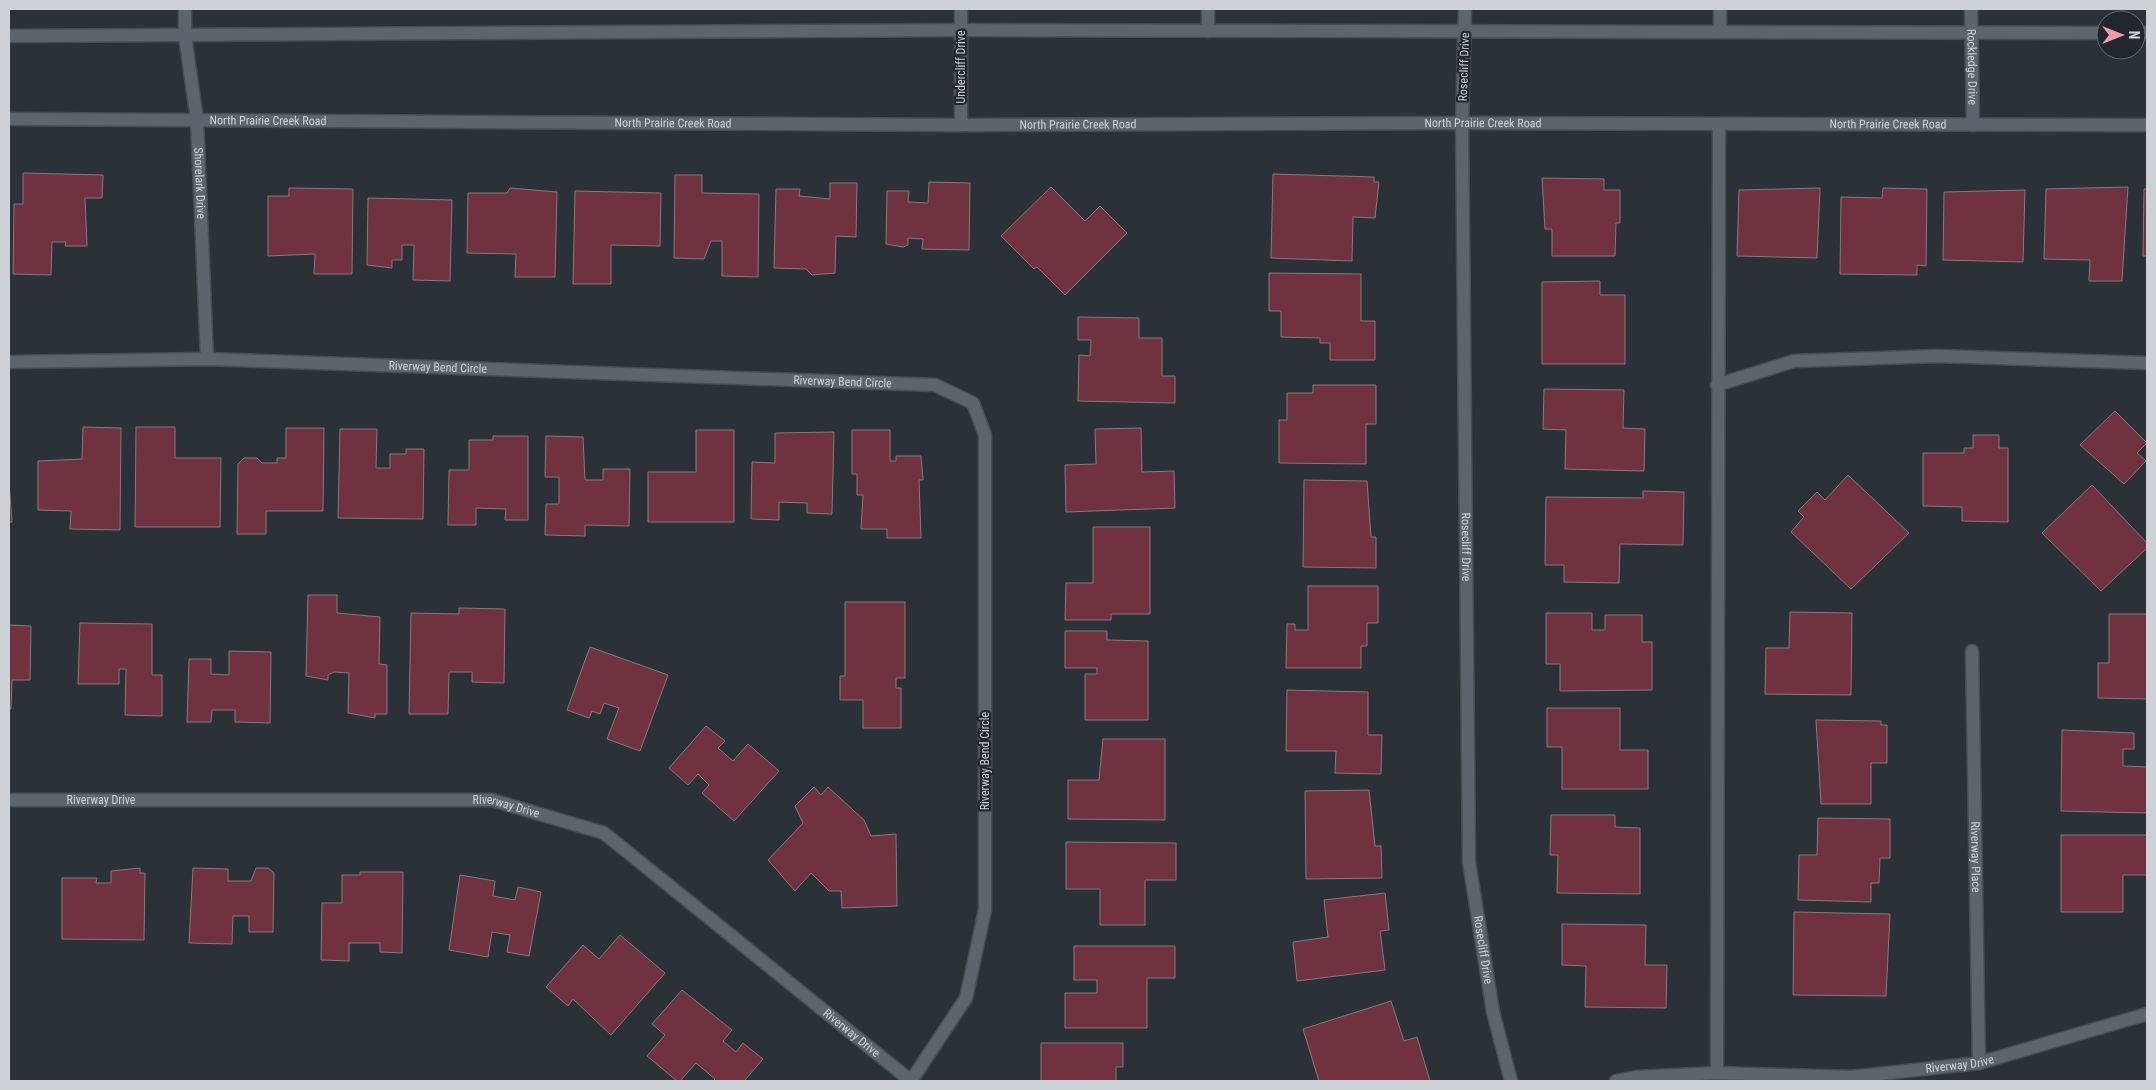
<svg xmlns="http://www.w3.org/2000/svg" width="2156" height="1090" font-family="'Roboto Condensed',sans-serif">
	<rect width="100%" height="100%" fill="#2a3237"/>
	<path fill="#71323f" stroke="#867a7c" d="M 23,173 L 103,175 L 102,198 L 85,198 L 87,246 L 65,246 L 66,242 L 52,242 L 51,275 L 13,274 L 14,204 L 23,204 Z
		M 1273,174 L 1374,177 L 1374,182 L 1379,182 L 1375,218 L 1353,217 L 1352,261 L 1271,258 Z
		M 675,175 L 702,175 L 702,193 L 759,194 L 758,277 L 722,276 L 722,241 L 711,241 L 704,259 L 674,258 Z
		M 1542,178 L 1604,179 L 1604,190 L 1620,190 L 1620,223 L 1616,223 L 1615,256 L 1552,256 L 1552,229 L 1545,229 Z
		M 929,182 L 970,183 L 969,250 L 922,249 L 923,239 L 908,238 L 908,245 L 903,247 L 886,244 L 887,191 L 909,191 L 908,202 L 928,203 Z
		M 830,183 L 857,183 L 856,237 L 836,236 L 835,273 L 812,275 L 806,269 L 774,268 L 776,189 L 800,189 L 799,196 L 830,199 Z
		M 1051,187 L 1085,221 L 1100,206 L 1127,233 L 1065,295 L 1037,267 L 1034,269 L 1001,236 Z
		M 2128,187 L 2122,281 L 2089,281 L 2090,260 L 2044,259 L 2046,189 Z
		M 289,188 L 353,189 L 352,274 L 314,274 L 315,254 L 268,256 L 268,196 L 289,196 Z
		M 510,188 L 557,192 L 555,277 L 515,277 L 516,254 L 467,253 L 468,193 L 507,193 Z
		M 1820,188 L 1817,258 L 1737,256 L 1739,190 Z
		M 1883,188 L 1927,189 L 1926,266 L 1917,265 L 1917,275 L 1840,274 L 1841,197 L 1882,198 Z
		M 2144,189 L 2147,189 L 2147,256 L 2143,256 Z
		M 2025,190 L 2023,262 L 1943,260 L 1944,192 Z
		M 575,191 L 661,193 L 660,246 L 611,245 L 611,284 L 573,284 Z
		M 368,198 L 452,200 L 450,281 L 413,280 L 414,245 L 402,245 L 402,260 L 392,260 L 392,268 L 367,265 Z
		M 1269,273 L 1361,274 L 1361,321 L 1375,321 L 1375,360 L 1330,360 L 1330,343 L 1320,343 L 1320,338 L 1281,337 L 1281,311 L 1269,311 Z
		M 1600,281 L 1600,295 L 1625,295 L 1625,364 L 1542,364 L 1542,282 Z
		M 1078,317 L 1139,318 L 1139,338 L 1162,338 L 1162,376 L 1175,376 L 1175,403 L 1078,401 L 1079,355 L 1090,356 L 1091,340 L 1078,340 Z
		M 1313,385 L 1376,385 L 1376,424 L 1366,424 L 1366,464 L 1279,463 L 1279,420 L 1287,420 L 1287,393 L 1313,393 Z
		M 1544,389 L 1624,390 L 1623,428 L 1645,429 L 1644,471 L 1565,469 L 1566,430 L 1543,429 Z
		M 2115,411 L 2147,443 L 2137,453 L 2146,461 L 2124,484 L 2080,445 Z
		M 83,427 L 121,428 L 120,530 L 70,529 L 71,511 L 38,510 L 38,461 L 82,459 Z
		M 136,427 L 175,427 L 175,458 L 221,458 L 220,527 L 135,527 Z
		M 286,428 L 324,428 L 323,511 L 266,511 L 266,534 L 237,534 L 238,464 L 244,458 L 257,458 L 262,463 L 277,463 L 277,458 L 286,458 Z
		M 1141,428 L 1142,472 L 1174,471 L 1175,508 L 1066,512 L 1065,465 L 1096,464 L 1095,429 Z
		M 340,429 L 377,429 L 376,468 L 390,468 L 390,454 L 406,454 L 406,449 L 424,449 L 423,519 L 338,518 Z
		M 696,430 L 734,430 L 734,522 L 648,522 L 648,472 L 696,472 Z
		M 852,430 L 890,430 L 890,461 L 896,461 L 896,456 L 921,456 L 923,480 L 919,480 L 921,538 L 887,538 L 887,529 L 861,529 L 863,495 L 857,495 L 857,474 L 852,474 Z
		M 834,432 L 832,514 L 807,513 L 807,503 L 779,502 L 779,520 L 751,519 L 752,462 L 775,463 L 775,433 Z
		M 1973,435 L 1999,435 L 1999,448 L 2008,448 L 2008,522 L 1962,521 L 1962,507 L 1923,506 L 1923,453 L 1964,453 L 1964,448 L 1973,448 Z
		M 493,436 L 528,436 L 528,520 L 505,520 L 506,509 L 476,508 L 476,525 L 448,525 L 449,470 L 469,470 L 469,440 L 493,440 Z
		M 546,436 L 583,437 L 585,480 L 603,480 L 603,469 L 630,469 L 629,526 L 585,525 L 585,536 L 545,535 L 546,504 L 559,504 L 559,477 L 545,477 Z
		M 1848,475 L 1909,533 L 1851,589 L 1791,532 L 1804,517 L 1798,511 L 1817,492 L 1825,500 Z
		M 1304,480 L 1367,481 L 1371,537 L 1376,537 L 1376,568 L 1303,567 Z
		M 9,482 L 12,522 L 9,522 Z
		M 2092,485 L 2147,543 L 2147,548 L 2101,591 L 2042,533 Z
		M 1643,491 L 1684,492 L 1683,545 L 1620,544 L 1619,583 L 1564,582 L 1564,565 L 1545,565 L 1546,497 L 1643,498 Z
		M 1093,527 L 1150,527 L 1150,614 L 1111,614 L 1111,620 L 1065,620 L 1066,583 L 1093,583 Z
		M 1308,586 L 1378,586 L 1378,623 L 1367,623 L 1367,646 L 1361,646 L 1361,668 L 1286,668 L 1287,624 L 1295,624 L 1295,630 L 1308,630 Z
		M 308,595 L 337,595 L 337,613 L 380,617 L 379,664 L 387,665 L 387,714 L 375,714 L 375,718 L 348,713 L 349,673 L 334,672 L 328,675 L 328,680 L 306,676 Z
		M 845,602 L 905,602 L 905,678 L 896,678 L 896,688 L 901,688 L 901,728 L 863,728 L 863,700 L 840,700 L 840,676 L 845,676 Z
		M 459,608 L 505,609 L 504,683 L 472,682 L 472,672 L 449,672 L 448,714 L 409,714 L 411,613 L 459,614 Z
		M 1790,612 L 1852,613 L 1851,695 L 1765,694 L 1766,648 L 1789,648 Z
		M 1546,613 L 1592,613 L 1592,630 L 1605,630 L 1605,615 L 1642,615 L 1642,642 L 1652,642 L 1652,690 L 1560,691 L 1560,664 L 1546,664 Z
		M 2109,614 L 2147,614 L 2147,699 L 2098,698 L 2098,663 L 2109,663 Z
		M 80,623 L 152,624 L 152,675 L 162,675 L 162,716 L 125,715 L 126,669 L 119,669 L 119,684 L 78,684 Z
		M 9,625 L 31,626 L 30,680 L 12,680 L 11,709 L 9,709 Z
		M 1065,631 L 1107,631 L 1107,640 L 1148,641 L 1148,720 L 1085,720 L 1085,674 L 1097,674 L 1097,668 L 1065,668 Z
		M 590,647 L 668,675 L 640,751 L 607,739 L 619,708 L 604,703 L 600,714 L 592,711 L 589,718 L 567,710 Z
		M 229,651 L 271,652 L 270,723 L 235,722 L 235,710 L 212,710 L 211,722 L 187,722 L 189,659 L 211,659 L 211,674 L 229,675 Z
		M 1287,690 L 1368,692 L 1368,735 L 1382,735 L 1381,774 L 1335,773 L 1336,751 L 1286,751 Z
		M 1547,708 L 1620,708 L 1620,750 L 1648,750 L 1648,789 L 1562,789 L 1562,747 L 1547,747 Z
		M 1816,720 L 1881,721 L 1881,725 L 1887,725 L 1887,763 L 1871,763 L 1871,804 L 1821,804 Z
		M 706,726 L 725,741 L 718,748 L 733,761 L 748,744 L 779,771 L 734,821 L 702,793 L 709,785 L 698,774 L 688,785 L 669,768 Z
		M 2062,730 L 2134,733 L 2134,749 L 2123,749 L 2123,766 L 2147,767 L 2147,813 L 2061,811 Z
		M 1103,739 L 1165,739 L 1165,820 L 1068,819 L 1068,780 L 1099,780 Z
		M 814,787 L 821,795 L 828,787 L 864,820 L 871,836 L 896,834 L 897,906 L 842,908 L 841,891 L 829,891 L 811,873 L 795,891 L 768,860 L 803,823 L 795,806 Z
		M 1369,790 L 1375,846 L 1381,846 L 1382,878 L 1306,879 L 1305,791 Z
		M 1551,815 L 1615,815 L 1615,827 L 1640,828 L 1640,894 L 1557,893 L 1558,855 L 1550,855 Z
		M 1818,818 L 1890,819 L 1890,858 L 1880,858 L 1879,883 L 1871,883 L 1871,902 L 1798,900 L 1799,855 L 1817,855 Z
		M 2061,835 L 2147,835 L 2147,875 L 2123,875 L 2123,912 L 2061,912 Z
		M 1066,842 L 1176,843 L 1176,880 L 1145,880 L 1145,925 L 1100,925 L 1100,889 L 1066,889 Z
		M 140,868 L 140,873 L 145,873 L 144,940 L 62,939 L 62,878 L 97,878 L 96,883 L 111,883 L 111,871 Z
		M 193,868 L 228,869 L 228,881 L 251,881 L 256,868 L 268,868 L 274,873 L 273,932 L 249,932 L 249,916 L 233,916 L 232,944 L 189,943 Z
		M 360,872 L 403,872 L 402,953 L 380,952 L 380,943 L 349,943 L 349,961 L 321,960 L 322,903 L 342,903 L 342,875 L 360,875 Z
		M 460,875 L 495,881 L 493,896 L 515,900 L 518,887 L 541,892 L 529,956 L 507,952 L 510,935 L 492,932 L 488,957 L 449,950 Z
		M 1385,893 L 1389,930 L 1380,931 L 1385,970 L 1297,981 L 1293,942 L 1328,937 L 1324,900 Z
		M 1794,912 L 1890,914 L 1886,996 L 1793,995 Z
		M 1562,924 L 1646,925 L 1645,965 L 1667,965 L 1666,1008 L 1585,1007 L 1586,966 L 1562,965 Z
		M 620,935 L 665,973 L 611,1035 L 573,999 L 568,1006 L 546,987 L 583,945 L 599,959 Z
		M 1074,946 L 1175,946 L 1175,978 L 1147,978 L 1147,1028 L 1065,1028 L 1065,993 L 1097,993 L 1097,980 L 1074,980 Z
		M 682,990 L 732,1030 L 723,1041 L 736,1052 L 743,1043 L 763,1059 L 744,1081 L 713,1081 L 715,1079 L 696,1063 L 680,1081 L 677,1081 L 647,1056 L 665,1035 L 652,1024 Z
		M 1391,1001 L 1404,1041 L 1417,1037 L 1430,1081 L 1319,1081 L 1303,1029 Z
		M 1041,1043 L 1123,1043 L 1123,1067 L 1116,1067 L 1116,1081 L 1041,1081 Z"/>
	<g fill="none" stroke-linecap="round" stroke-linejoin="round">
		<g stroke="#464e52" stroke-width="15">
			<path id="service" d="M 1720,9 L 1720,32
				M 1208,31 L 1208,9
				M 1717,385 L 1794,361 L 1938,356 L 2147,363
				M 1717,1073 L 1719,124"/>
		</g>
		<g stroke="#464e52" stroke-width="15">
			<g id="minor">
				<path id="s1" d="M 185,9 L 185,36 L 197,120 L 207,359"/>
				<path d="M 961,9 L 961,125"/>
				<path id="s2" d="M 1465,9 L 1462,123 L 1469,862 L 1493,1012 L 1511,1081"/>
				<path id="s3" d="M 1971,9 L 1973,125"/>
				<path id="s4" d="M 9,362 L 207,359 L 935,385 L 973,403 L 985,435 L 985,910 L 966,998 L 911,1081"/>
				<path id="s5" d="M 1972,651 L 1979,1063"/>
				<path id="s6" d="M 9,800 L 492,800 L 604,833 L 911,1081"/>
				<path id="s7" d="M 1616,1081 L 1637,1077 L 1717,1073 L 1851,1077 L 1979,1063 L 2147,1014"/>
			</g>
		</g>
		<g stroke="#464e52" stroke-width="15">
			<g id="secondary">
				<path d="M 2136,33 L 2147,33"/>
				<path d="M 9,36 L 961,30 L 2106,33"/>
				<path id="s8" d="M 9,119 L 961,125 L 1462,123 L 2147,125"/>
			</g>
		</g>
		<use href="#service" stroke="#5c656b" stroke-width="12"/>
		<use href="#minor" stroke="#5c656b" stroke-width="12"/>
		<use href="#secondary" stroke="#5c656b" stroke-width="12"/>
	</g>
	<g text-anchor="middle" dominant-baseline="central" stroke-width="4.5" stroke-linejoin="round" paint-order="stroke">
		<g font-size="12" fill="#cdd2d6" stroke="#20282d">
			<text transform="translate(961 67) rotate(-90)">Undercliff Drive</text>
			<text transform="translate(1464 67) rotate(-88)">Rosecliff Drive</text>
			<text stroke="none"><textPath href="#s3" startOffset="58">Rockledge Drive</textPath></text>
			<text stroke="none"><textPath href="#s8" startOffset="259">North Prairie Creek Road</textPath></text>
			<text stroke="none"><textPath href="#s8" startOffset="664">North Prairie Creek Road</textPath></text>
			<text stroke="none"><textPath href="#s8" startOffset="1474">North Prairie Creek Road</textPath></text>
			<text stroke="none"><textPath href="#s8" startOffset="1069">North Prairie Creek Road</textPath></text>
			<text stroke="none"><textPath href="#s8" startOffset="1879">North Prairie Creek Road</textPath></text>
			<text stroke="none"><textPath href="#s1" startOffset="175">Shorelark Drive</textPath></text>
			<text stroke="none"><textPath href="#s4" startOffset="429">Riverway Bend Circle</textPath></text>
			<text stroke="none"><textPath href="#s4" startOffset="834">Riverway Bend Circle</textPath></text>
			<text stroke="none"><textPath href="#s2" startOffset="538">Rosecliff Drive</textPath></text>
			<text transform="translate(985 761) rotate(-90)">Riverway Bend Circle</text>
			<text stroke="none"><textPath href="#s6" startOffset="92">Riverway Drive</textPath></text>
			<text stroke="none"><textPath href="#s6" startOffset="498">Riverway Drive</textPath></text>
			<text stroke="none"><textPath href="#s5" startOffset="206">Riverway Place</textPath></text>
			<text stroke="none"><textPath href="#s2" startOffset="942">Rosecliff Drive</textPath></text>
			<text stroke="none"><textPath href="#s6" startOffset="918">Riverway Drive</textPath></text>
			<text stroke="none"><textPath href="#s7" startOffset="345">Riverway Drive</textPath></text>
		</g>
	</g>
	<rect width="2156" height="1090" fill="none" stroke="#cdd2d6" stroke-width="20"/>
	<g transform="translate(2121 35) rotate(90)"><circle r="24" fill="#20282d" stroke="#656c71"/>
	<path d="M0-4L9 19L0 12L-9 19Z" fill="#f39aa8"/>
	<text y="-8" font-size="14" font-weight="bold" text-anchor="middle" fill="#cdd2d6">N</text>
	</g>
</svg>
